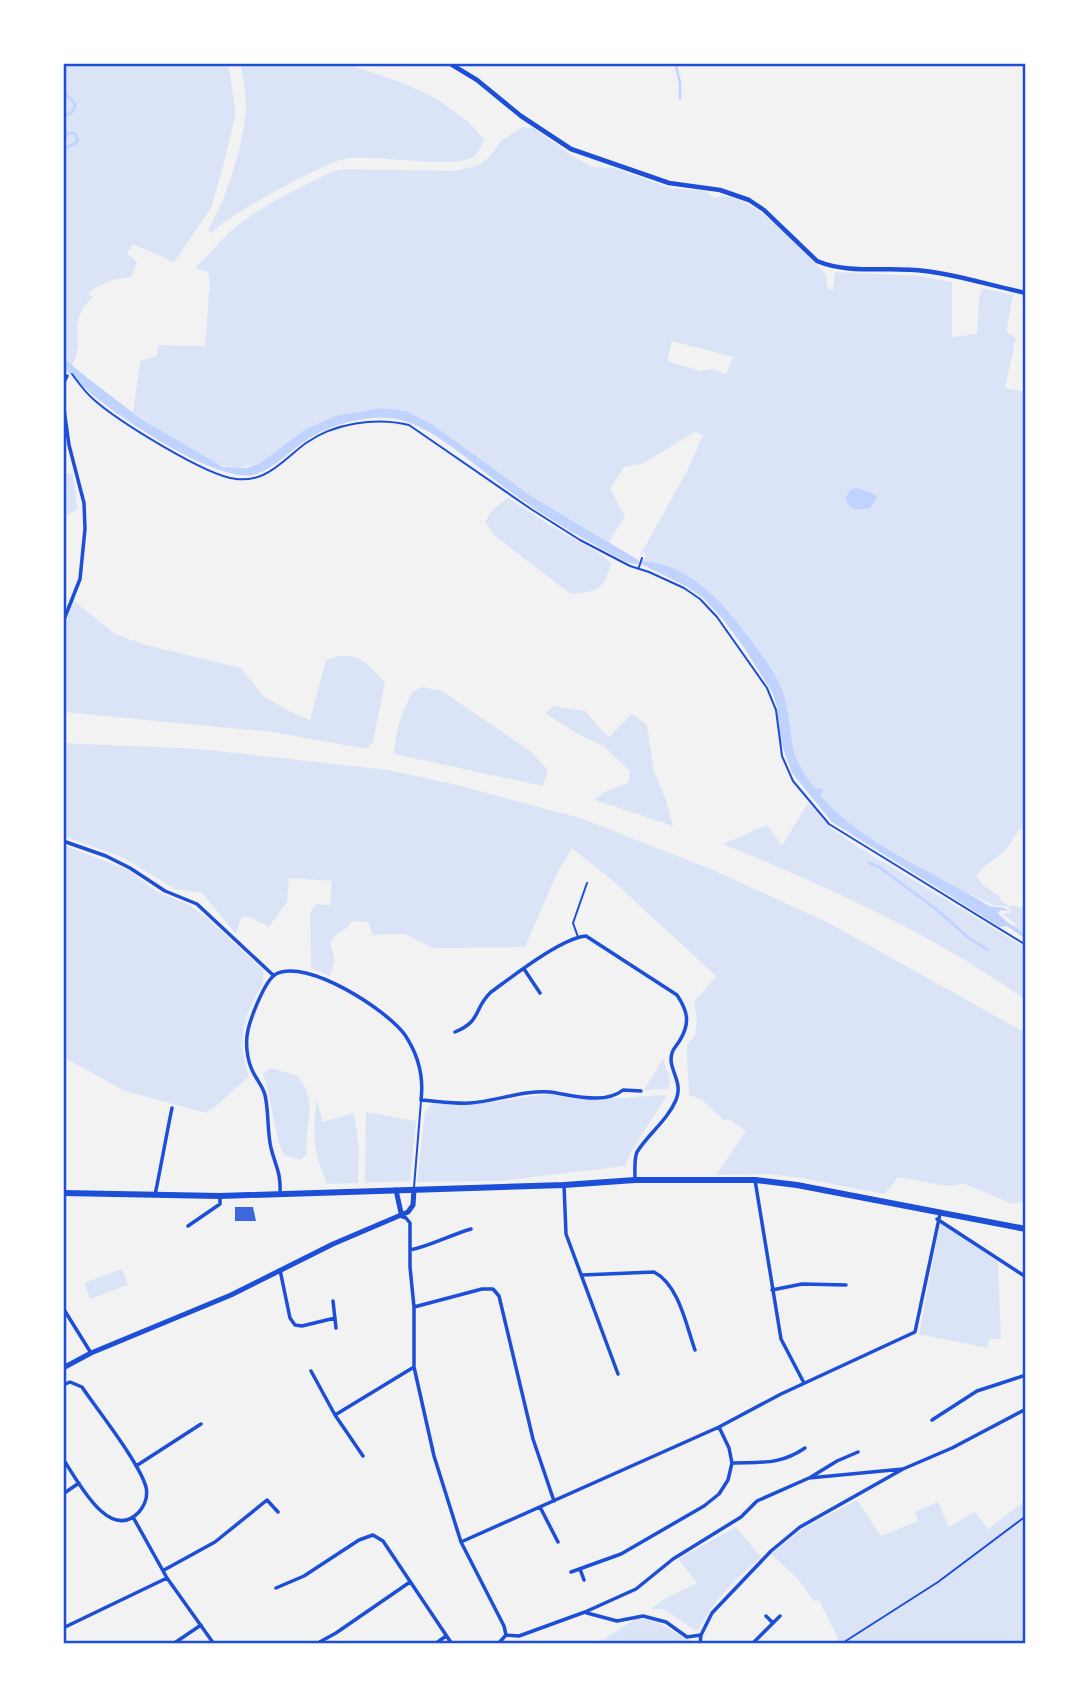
<svg xmlns="http://www.w3.org/2000/svg" width="1089" height="1707" font-family="'Roboto Serif',serif">
	<rect width="100%" height="100%" fill="#f2f2f2"/>
	<path fill="#dbe4f7" fill-rule="evenodd" d="M 63,63 L 228,63 L 236,113 L 222,170 L 211,208 L 174,262 L 133,244 L 127,253 L 137,262 L 131,277 C 114,279 102,282 88,293 L 93,297 C 63,325 88,339 72,365 L 63,354 Z
		M 240,63 L 345,63 L 408,85 L 437,99 L 468,122 L 484,139 C 482,145 479,153 473,157 C 451,170 374,153 344,159 C 322,164 226,216 212,233 L 208,230 C 226,200 245,141 246,106 C 246,91 243,77 240,63 Z
		M 523,127 L 533,128 L 572,156 L 593,167 L 614,168 L 670,188 L 705,191 L 714,198 C 746,185 800,249 822,270 L 826,276 L 828,289 L 833,290 L 835,272 L 918,276 L 952,282 L 952,337 L 977,334 L 979,301 L 982,288 L 1013,295 L 1006,331 L 1016,339 L 1005,388 L 1026,392 L 1026,826 C 1016,830 1015,837 1009,846 C 1000,858 984,863 976,876 L 982,884 L 1000,897 L 1001,901 L 1009,906 L 1014,905 L 1021,908 L 1026,904 L 1026,935 L 1015,929 L 1015,923 L 1004,915 L 1005,913 L 1012,913 L 1008,907 L 993,905 L 968,893 L 961,897 L 955,886 C 927,870 822,819 820,788 L 816,789 C 804,776 794,761 790,743 C 788,727 789,711 784,695 C 777,674 765,658 751,640 C 724,604 691,564 642,561 L 646,556 L 644,552 L 639,557 L 686,473 L 703,435 L 695,432 L 644,463 L 624,467 L 610,489 L 625,516 L 609,542 L 531,496 L 432,424 L 406,411 L 382,408 L 335,416 L 306,429 L 260,463 L 238,468 L 217,464 L 165,435 L 133,413 L 140,361 L 157,356 L 158,345 L 205,346 L 210,281 L 208,272 L 195,268 C 212,253 224,235 242,222 C 269,201 303,187 333,171 L 348,169 L 454,171 L 471,167 L 481,164 L 489,157 L 502,140 ZM 672,341 L 725,355 L 733,357 L 726,374 L 713,369 L 701,371 L 667,361 Z
		M 63,473 L 73,474 L 77,509 L 63,518 Z
		M 508,498 L 551,526 L 599,553 L 611,563 C 605,589 597,592 571,594 L 495,536 L 485,522 L 492,510 Z
		M 73,600 L 115,634 L 146,645 L 241,668 L 263,696 L 287,710 L 310,720 L 326,660 C 359,649 363,661 385,682 L 373,742 L 367,749 L 273,732 L 63,712 L 63,632 Z
		M 423,687 L 442,691 L 530,751 L 548,770 L 543,786 L 394,754 C 396,728 401,714 413,691 Z
		M 554,706 L 585,711 L 606,735 L 610,736 L 632,714 L 647,725 L 654,772 L 666,799 L 673,826 L 595,800 L 604,792 L 628,783 L 630,771 L 603,746 L 576,733 L 545,713 Z
		M 63,743 L 199,749 L 388,770 L 457,785 L 580,818 L 713,870 L 827,922 L 1026,1033 L 1026,1201 L 1012,1204 L 965,1184 L 946,1186 L 898,1177 L 885,1194 L 795,1177 L 765,1174 L 716,1175 L 746,1131 L 729,1119 L 725,1121 L 701,1099 L 689,1095 L 687,1056 L 687,1045 L 695,1035 L 697,1019 L 694,1002 L 716,976 L 612,880 L 572,848 L 557,873 L 525,947 L 432,948 L 405,934 L 373,935 L 368,922 L 352,921 C 346,932 336,931 330,942 L 335,961 L 330,976 L 311,968 L 310,913 L 316,904 L 330,905 L 332,881 L 289,878 L 287,902 L 269,927 L 247,916 L 241,918 L 236,934 L 202,893 L 175,889 L 122,857 L 63,836 Z
		M 808,803 L 832,829 L 855,845 L 1026,948 L 1026,1000 C 933,934 828,887 723,844 L 767,825 L 782,845 Z
		M 63,845 L 128,870 L 157,892 L 187,904 L 206,917 L 263,970 C 265,982 261,986 256,996 C 240,1024 239,1047 249,1077 C 234,1088 222,1103 206,1113 L 125,1091 L 63,1057 Z
		M 663,1059 C 666,1069 673,1080 668,1089 L 644,1090 Z
		M 271,1068 L 298,1076 C 302,1082 307,1089 308,1096 C 313,1115 304,1135 307,1154 L 301,1160 C 296,1158 289,1157 285,1155 C 277,1149 270,1090 263,1074 Z
		M 549,1094 C 590,1104 626,1096 667,1095 L 631,1152 L 625,1166 L 500,1181 L 417,1182 L 425,1112 L 433,1103 L 479,1104 Z
		M 317,1100 L 323,1122 L 354,1113 L 359,1147 L 358,1183 L 327,1184 C 313,1152 312,1135 317,1100 Z
		M 366,1112 L 416,1121 L 410,1181 L 365,1183 Z
		M 940,1224 L 945,1225 L 998,1262 L 1001,1339 L 989,1339 L 988,1348 L 919,1334 Z
		M 122,1269 L 128,1285 L 90,1299 L 84,1283 Z
		M 857,1500 L 881,1536 L 918,1521 L 915,1512 L 938,1502 L 949,1527 L 975,1512 L 988,1529 L 1026,1500 L 1026,1644 L 832,1644 L 837,1641 L 837,1636 L 819,1600 L 814,1601 L 797,1578 L 771,1554 L 805,1527 Z
		M 736,1527 L 761,1557 C 744,1572 726,1588 712,1607 C 706,1615 704,1624 696,1631 L 663,1609 L 651,1609 L 666,1598 L 697,1583 L 678,1559 Z
		M 637,1618 C 656,1621 663,1624 679,1635 C 685,1638 689,1638 693,1644 L 596,1644 Z"/>
	<path fill="#bfd3fe" d="M 76,369 L 141,419 L 223,467 L 247,468 L 260,463 L 306,429 L 335,416 L 382,408 L 406,411 L 432,424 L 531,496 L 635,558 L 639,561 L 638,564 L 629,563 C 588,542 548,519 511,492 C 482,472 434,427 401,420 C 371,413 330,424 305,441 C 289,452 275,467 257,474 C 221,487 113,414 86,389 C 80,384 77,378 73,372 Z
		M 857,488 L 874,494 L 877,498 L 870,508 C 858,510 847,511 846,496 L 852,489 Z
		M 642,561 C 691,564 724,604 751,640 C 764,658 777,673 784,695 C 796,736 783,751 816,789 L 821,788 L 823,790 L 821,796 C 860,843 937,873 989,906 L 1004,908 L 1009,911 L 1001,910 L 998,913 L 1007,922 L 1026,935 L 1026,939 L 1007,926 L 1000,927 L 832,822 L 792,773 L 780,740 L 777,706 L 772,692 L 743,646 L 722,618 L 702,597 L 686,586 L 641,564 Z"/>
	<g fill="none" stroke-linecap="round" stroke-linejoin="round">
		<path stroke="#bfd3fe" stroke-width="2.5" d="M 675,63 L 680,82 L 680,98
			M 63,92 L 74,102 L 75,107 L 71,113 L 63,116
			M 63,139 L 69,133 L 74,133 L 78,139 L 76,143 L 63,149
			M 63,163 L 63,169
			M 869,863 L 879,867 L 936,909 L 970,939 L 988,950"/>
		<path stroke="#bfd3fe" stroke-width="8" d="M 63,362 L 81,379"/>
	</g>
	<path fill="#3d67dc" d="M 235,1207 L 253,1207 L 256,1221 L 235,1221 Z"/>
	<g fill="none" stroke-linecap="round" stroke-linejoin="round">
		<path stroke="#1d4ed8" stroke-width="2" d="M 72,374 C 78,382 84,391 92,398 C 116,420 206,476 236,479 C 245,480 256,478 263,475 C 279,468 292,453 306,443 C 334,423 376,417 409,425 L 531,509 L 580,540 L 630,566 L 649,572 L 684,588 L 700,599 L 717,617 L 767,688 L 776,710 L 782,756 L 793,781 L 829,824 L 1026,945
			M 639,567 L 642,558
			M 841,1644 L 938,1582 L 1026,1516"/>
		<path stroke="#1d4ed8" stroke-width="2" d="M 578,937 L 573,923 L 587,883
			M 414,1187 L 421,1101"/>
		<path stroke="#1d4ed8" stroke-width="3.5" d="M 63,384 L 67,376
			M 63,402 L 69,445 L 84,503 L 85,529 L 80,579 L 63,622
			M 63,841 L 106,856 L 130,868 L 165,891 L 197,904 L 273,975
			M 524,969 L 540,993
			M 455,1032 C 482,1021 473,1009 491,992 C 512,977 561,938 586,936 L 677,995 C 687,1010 691,1022 680,1040 C 678,1044 673,1049 672,1053 C 667,1069 684,1081 676,1100 C 667,1121 648,1134 637,1152 C 634,1159 635,1171 635,1179
			M 755,1180 L 781,1339 L 804,1383
			M 564,1185 L 566,1234 L 618,1374
			M 280,1194 C 281,1172 276,1168 271,1148 C 267,1131 269,1112 265,1095 C 263,1087 257,1080 253,1072 C 247,1060 245,1043 248,1030 C 251,1017 265,980 276,974 C 307,958 387,1010 405,1035 C 419,1056 424,1076 421,1100 C 437,1101 454,1104 470,1103 C 496,1101 524,1090 550,1092 C 572,1095 605,1105 623,1090 L 641,1091
			M 155,1195 C 161,1166 166,1137 172,1108
			M 400,1216 L 406,1218 L 410,1223 L 410,1267 L 414,1307 L 414,1367 L 434,1456 L 461,1542 L 504,1626 L 506,1635
			M 937,1219 L 1026,1277
			M 188,1226 L 220,1204 L 220,1196
			M 410,1250 C 431,1246 450,1235 471,1229
			M 280,1270 L 290,1318 L 295,1325 L 302,1326 L 335,1318
			M 582,1275 L 654,1272 C 679,1285 686,1325 695,1350
			M 772,1290 L 802,1284 L 846,1285
			M 333,1301 L 336,1328
			M 414,1307 L 482,1289 L 493,1289 L 499,1296 L 533,1439 L 554,1501
			M 63,1308 L 91,1353
			M 311,1371 L 335,1415 L 363,1456
			M 63,1385 L 70,1382 L 82,1387 C 98,1411 139,1462 146,1487 C 148,1496 145,1505 139,1512 C 109,1544 77,1479 63,1459
			M 335,1415 L 414,1367
			M 932,1420 L 977,1391 L 1026,1375
			M 732,1463 C 762,1462 780,1465 805,1448
			M 136,1466 L 201,1424
			M 811,1477 L 837,1461 L 858,1452
			M 63,1494 L 79,1483
			M 540,1507 L 558,1542
			M 133,1517 L 167,1578 L 214,1644
			M 461,1542 L 719,1427 L 781,1394 L 915,1332 L 940,1214
			M 580,1569 L 584,1580
			M 164,1570 L 215,1542 L 267,1500 L 278,1512
			M 571,1572 L 621,1554 L 704,1506 L 719,1494 L 728,1480 L 732,1463 L 729,1448 L 719,1427
			M 276,1588 L 304,1576 L 359,1540 L 373,1535 L 383,1541 L 452,1644
			M 587,1613 L 617,1621 L 643,1616 L 666,1622 L 687,1637 L 701,1635
			M 766,1616 L 773,1623
			M 63,1628 L 167,1578
			M 506,1635 L 519,1636 L 585,1612 L 636,1589 L 673,1559 L 741,1517 L 757,1501 L 809,1478 L 903,1469
			M 173,1644 L 201,1625
			M 316,1644 L 336,1633 L 410,1582
			M 435,1644 L 446,1636
			M 498,1644 L 506,1635
			M 700,1644 L 701,1635 L 712,1613 L 771,1551 L 800,1527 L 903,1469 L 952,1448 L 1026,1409
			M 752,1644 L 780,1616"/>
		<path stroke="#1d4ed8" stroke-width="4.5" d="M 449,63 L 477,80 L 521,116 L 571,149 L 669,183 L 720,190 L 749,200 L 764,210 L 817,261 C 850,275 890,266 925,271 C 959,275 992,286 1026,293"/>
		<path stroke="#1d4ed8" stroke-width="5" d="M 396,1190 L 401,1213
			M 63,1368 L 91,1353 L 231,1295 L 333,1244 L 408,1212 L 413,1205 L 414,1189"/>
		<path stroke="#1d4ed8" stroke-width="6" d="M 63,1193 L 220,1196 L 564,1185 L 635,1180 L 755,1180 L 797,1185 L 1026,1229"/>
	</g>
	<rect width="1089" height="1707" fill="none" stroke="#ffffff" stroke-width="130"/>
	<rect x="65" y="65" width="959" height="1577" fill="none" stroke="#1d4ed8" stroke-width="2.5"/>
</svg>
